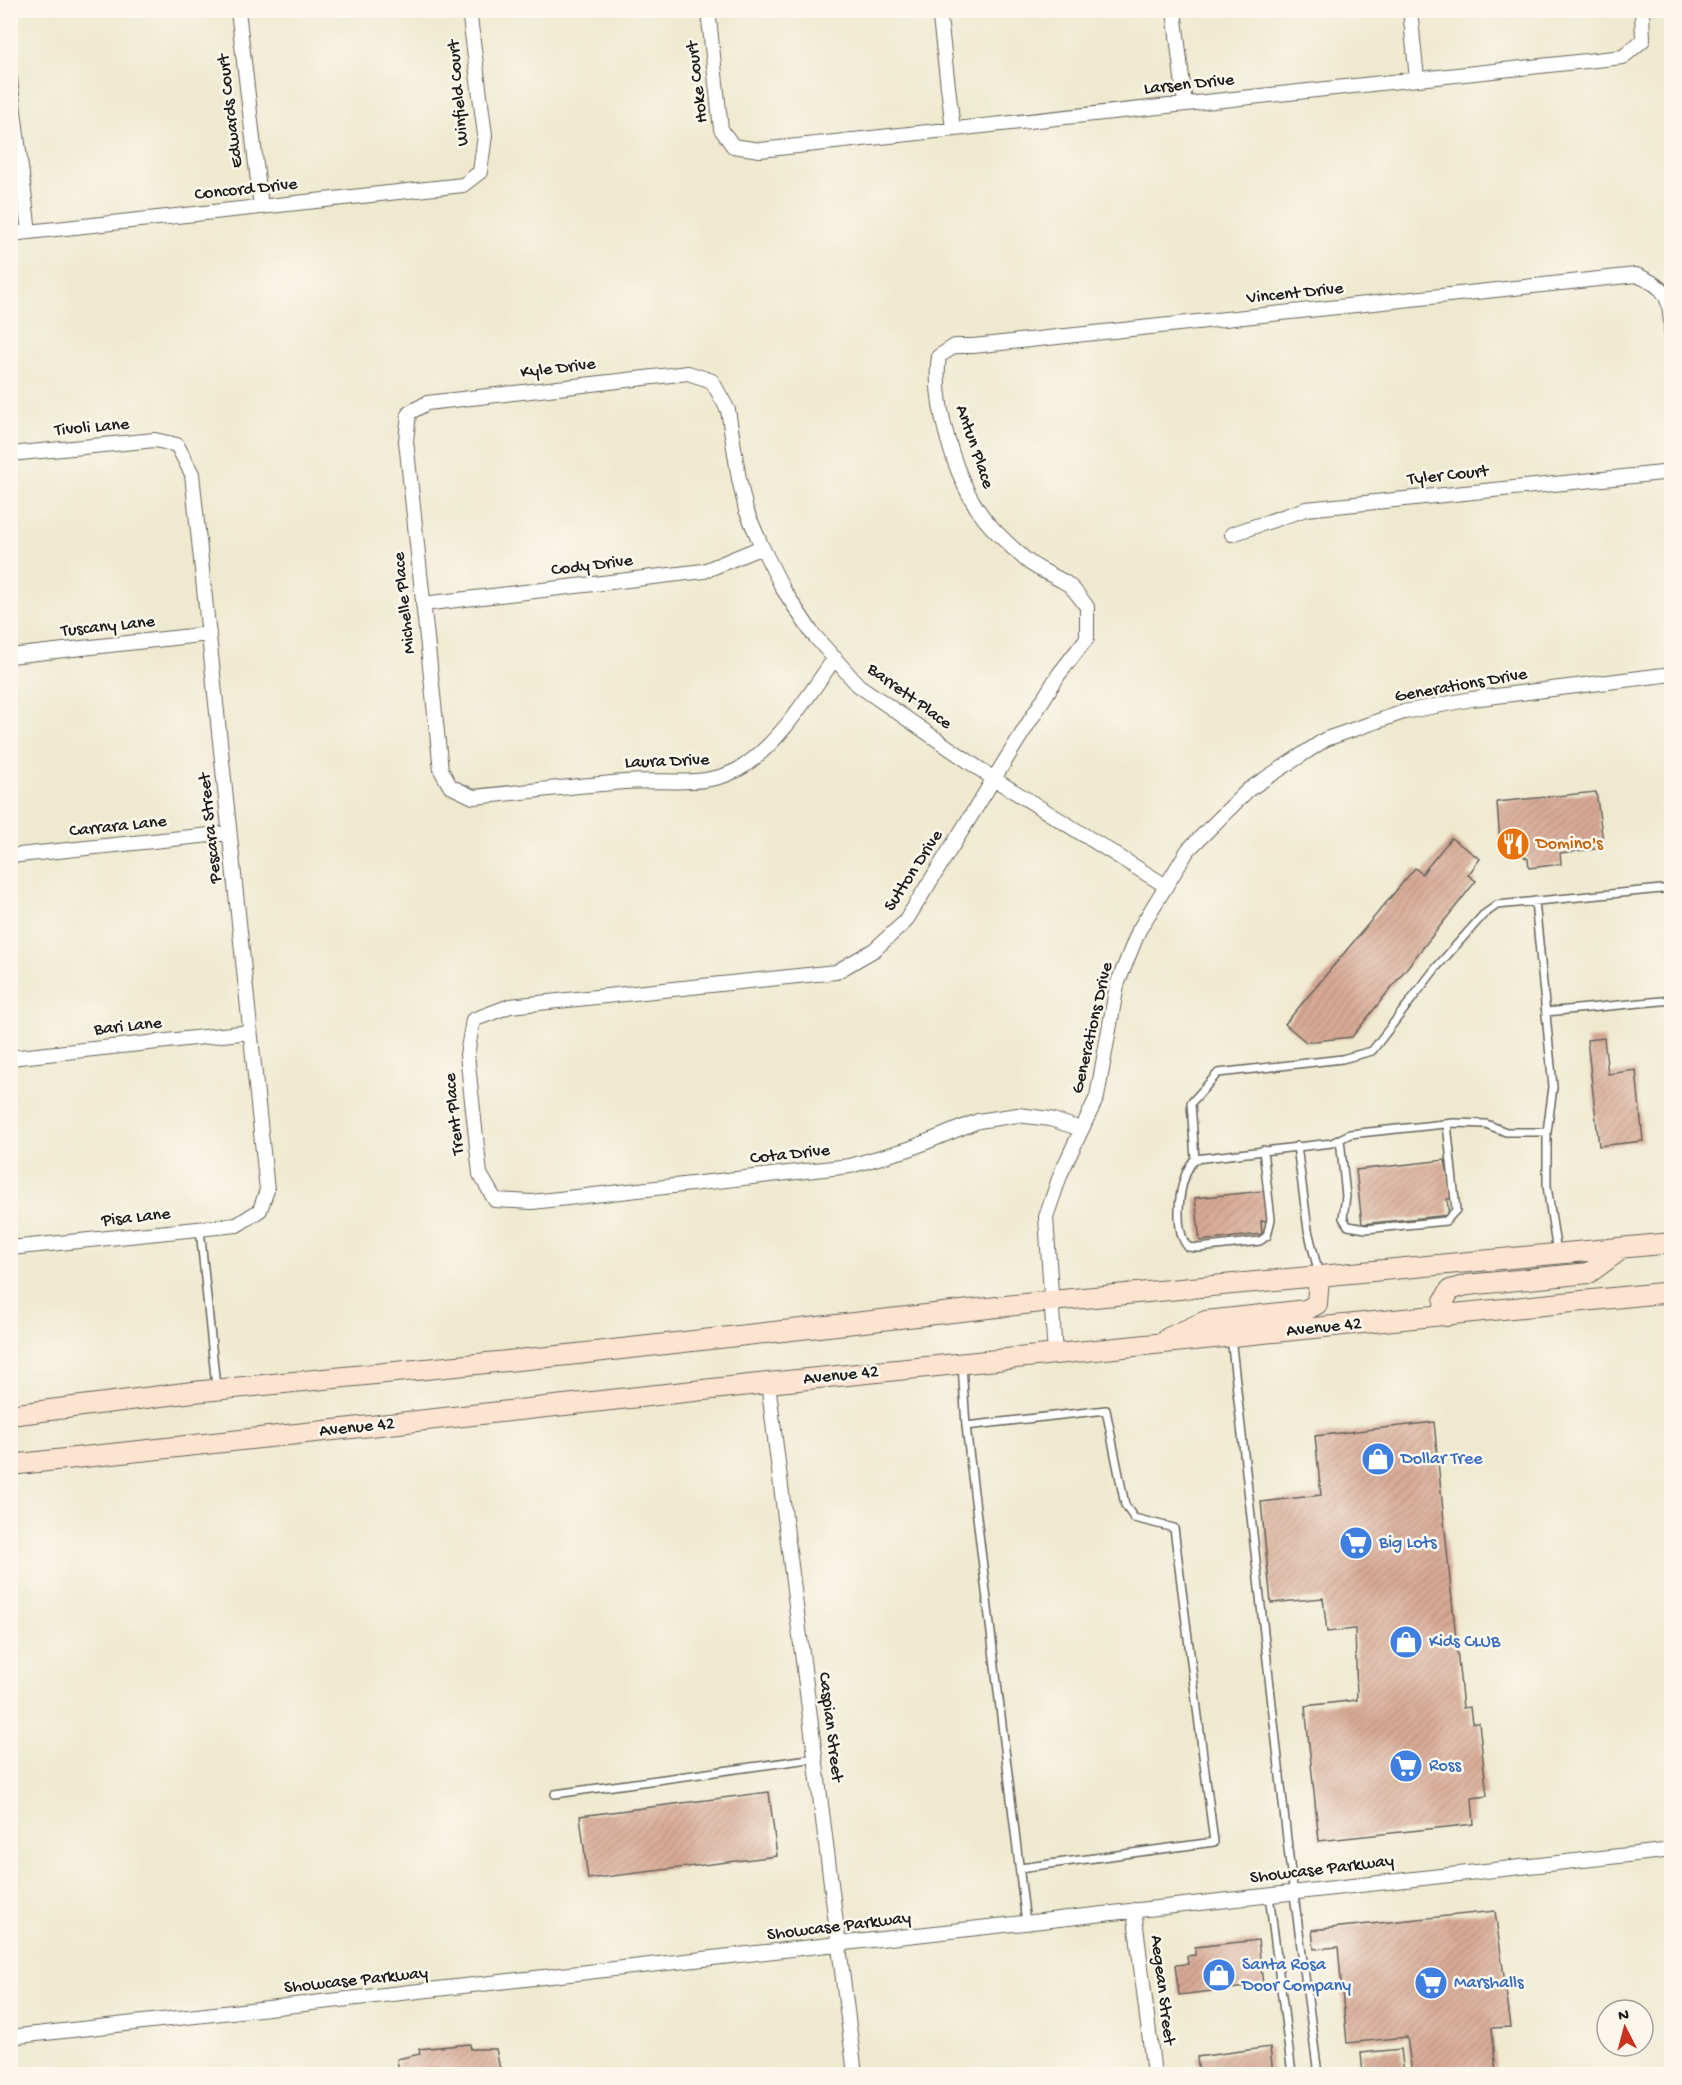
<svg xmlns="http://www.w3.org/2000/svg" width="1682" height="2085" font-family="'Gochi Hand',sans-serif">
	<defs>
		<pattern id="building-hatch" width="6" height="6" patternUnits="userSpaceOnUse" patternTransform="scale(1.5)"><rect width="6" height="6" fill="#d7a994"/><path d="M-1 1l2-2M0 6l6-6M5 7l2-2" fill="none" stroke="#b8917f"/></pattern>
	</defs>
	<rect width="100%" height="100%" fill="#fbf7ec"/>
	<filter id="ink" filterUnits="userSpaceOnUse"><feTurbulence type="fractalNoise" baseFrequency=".0167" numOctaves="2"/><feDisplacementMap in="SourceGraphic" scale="12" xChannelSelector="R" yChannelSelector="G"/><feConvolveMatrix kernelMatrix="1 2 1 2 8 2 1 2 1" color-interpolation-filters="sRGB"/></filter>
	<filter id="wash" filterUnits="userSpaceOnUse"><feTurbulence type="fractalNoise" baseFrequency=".008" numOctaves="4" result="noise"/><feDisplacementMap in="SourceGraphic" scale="24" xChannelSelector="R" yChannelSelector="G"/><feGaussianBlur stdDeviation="1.35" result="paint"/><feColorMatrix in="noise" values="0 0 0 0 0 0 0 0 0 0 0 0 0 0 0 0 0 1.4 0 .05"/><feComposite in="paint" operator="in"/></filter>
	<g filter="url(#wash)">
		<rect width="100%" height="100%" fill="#efe9cf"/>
		<g id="blocks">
			<path fill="url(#building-hatch)" d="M 1596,792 L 1604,848 L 1560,853 L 1561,864 L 1529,868 L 1528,859 L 1500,842 L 1497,802 Z
				M 1451,838 L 1480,859 L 1468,875 L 1476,881 L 1352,1037 L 1306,1042 L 1285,1024 L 1415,868 L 1422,874 Z
				M 1604,1038 L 1608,1074 L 1636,1070 L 1643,1141 L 1599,1146 L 1587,1040 Z
				M 1445,1160 L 1453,1198 L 1447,1199 L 1449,1215 L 1362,1224 L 1356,1170 Z
				M 1264,1191 L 1268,1220 L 1261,1221 L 1262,1234 L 1200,1241 L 1195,1198 Z
				M 1434,1422 L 1463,1708 L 1470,1707 L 1472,1723 L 1479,1723 L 1487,1796 L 1472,1798 L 1474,1824 L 1319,1841 L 1305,1706 L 1357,1700 L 1355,1629 L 1327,1632 L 1323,1598 L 1271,1603 L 1261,1502 L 1321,1495 L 1315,1436 Z
				M 769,1792 L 777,1856 L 588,1879 L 580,1816 Z
				M 1495,1911 L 1511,2027 L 1492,2028 L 1496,2074 L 1412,2074 L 1407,2037 L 1347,2043 L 1338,1947 L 1314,1949 L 1312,1930 Z
				M 1258,1940 L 1263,1985 L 1179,1995 L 1175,1965 L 1188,1964 L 1187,1956 L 1195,1955 L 1195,1947 Z
				M 470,2044 L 470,2049 L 496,2049 L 501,2074 L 394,2074 L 394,2071 L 399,2071 L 397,2059 L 420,2054 L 419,2049 Z
				M 1270,2047 L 1273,2074 L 1199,2074 L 1197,2057 Z
				M 1401,2049 L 1404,2074 L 1363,2074 L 1361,2053 Z"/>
		</g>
	</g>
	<g filter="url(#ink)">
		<use href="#blocks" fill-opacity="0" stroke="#66645b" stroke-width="1.5"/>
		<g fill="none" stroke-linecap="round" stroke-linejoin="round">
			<g stroke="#66645b" stroke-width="10">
				<path id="service" d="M 1535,901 L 1553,1087 L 1547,1132 L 1547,1186 L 1557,1253
					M 1546,1012 L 1672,1000
					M 1547,1132 L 1506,1132 L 1486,1124 L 1454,1123 L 1350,1134 L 1332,1143 L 1195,1159 L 1191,1103 L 1218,1073 L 1342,1059 L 1372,1051 L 1435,969 L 1483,915 L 1497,905 L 1672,888
					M 1340,1139 L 1346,1196 L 1343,1218 L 1348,1226 L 1366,1229 L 1446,1221 L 1456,1210 L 1447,1124
					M 1297,1146 L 1308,1230 L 1319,1275
					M 1195,1159 C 1179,1174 1172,1230 1188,1247 L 1199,1248 L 1260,1241 L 1267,1236 L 1271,1219 L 1263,1150
					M 200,1229 L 216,1387
					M 1231,1337 L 1289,1857 L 1318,2074
					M 962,1365 L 966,1426 L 1026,1923
					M 966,1426 L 1106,1410 L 1125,1505 L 1134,1518 L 1174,1528 L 1214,1842 L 1020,1868
					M 555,1794 L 816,1758
					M 1269,1895 L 1292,2074"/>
			</g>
			<g stroke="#66645b" stroke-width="16">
				<path id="minor" d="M 238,10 L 261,207
					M 708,10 L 721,129 L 733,146 L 760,150 L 1623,57 L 1643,40 L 1642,10
					M 939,10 L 953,129
					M 1174,10 L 1185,104
					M 1410,10 L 1417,79
					M 10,79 L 29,232
					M 10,234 L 463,185 L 480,172 L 485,135 L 469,10
					M 10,454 L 155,440 L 177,445 L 192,474 L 267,1190 L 260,1210 L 237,1225 L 10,1248
					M 1232,534 L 1306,509 L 1672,472
					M 423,604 L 704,571 L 762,547
					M 10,656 L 209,634
					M 835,658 C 808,695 783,739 744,766 C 707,790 665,778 624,782 C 573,786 523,792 473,797 L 450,786 L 441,770 L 406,441 L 409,413 L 427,403 L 688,373 L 712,381 L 728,410 L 739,479 L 746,510 L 762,547 L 783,589 L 812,633 L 858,685 L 994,779 L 1166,886
					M 10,856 L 229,833
					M 10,1058 L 250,1032
					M 1081,1129 L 1050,1119 L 1018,1115 L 978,1121 L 909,1149 L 850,1166 L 532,1202 L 495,1200 L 480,1174 L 467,1055 L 473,1020 L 510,1006 L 836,972 L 874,950 L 905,922 L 1059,674 L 1087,638 L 1087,607 C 1081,599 1074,588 1066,583 C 1053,575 1038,570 1026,560 C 1012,547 995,533 983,517 C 955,479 932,403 939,356 L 955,346 L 973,346 L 1636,275 C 1673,289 1669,302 1672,338
					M 1055,1355 L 1046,1217 L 1061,1173 L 1097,1097 L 1117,985 L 1139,930 L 1188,850 L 1248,790 L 1326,739 L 1404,712 L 1472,699 L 1672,674
					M 768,1383 L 855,2074
					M 1134,1910 L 1154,2074
					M 10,2037 L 1672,1850"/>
			</g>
			<g stroke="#66645b" stroke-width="22">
				<path id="secondary" d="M 1446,1316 L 1444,1301 L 1450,1290 L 1467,1285 L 1589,1273 L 1623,1248
					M 1168,1338 L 1206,1321 L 1306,1310 L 1317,1304 L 1319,1277
					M 10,1415 L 193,1392 L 568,1355 L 1051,1301 L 1672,1243
					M 10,1465 L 768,1383 L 1672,1292"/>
			</g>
			<use href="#service" stroke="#fff" stroke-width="7"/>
			<use href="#minor" stroke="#fff" stroke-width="14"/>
			<use href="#secondary" stroke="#fde4d1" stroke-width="20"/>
		</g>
	</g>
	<defs>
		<g id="restaurant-disc" transform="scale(1.725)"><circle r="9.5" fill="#e8710a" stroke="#fbf7ec"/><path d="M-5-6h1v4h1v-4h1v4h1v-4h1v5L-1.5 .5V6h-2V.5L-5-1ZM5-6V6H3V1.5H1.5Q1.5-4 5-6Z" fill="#fff"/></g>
		<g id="shop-disc" transform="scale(1.725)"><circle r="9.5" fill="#3f7fe0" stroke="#fbf7ec"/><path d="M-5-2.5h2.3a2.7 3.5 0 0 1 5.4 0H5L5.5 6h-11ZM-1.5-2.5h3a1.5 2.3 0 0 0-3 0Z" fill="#fff"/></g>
		<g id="supermarket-disc" transform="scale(1.725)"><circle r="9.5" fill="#3f7fe0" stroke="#fbf7ec"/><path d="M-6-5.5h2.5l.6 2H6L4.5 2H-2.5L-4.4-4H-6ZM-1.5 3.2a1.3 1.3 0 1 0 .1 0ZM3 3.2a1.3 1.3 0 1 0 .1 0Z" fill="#fff"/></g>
	</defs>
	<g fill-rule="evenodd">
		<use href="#restaurant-disc" x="1513" y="844"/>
		<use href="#shop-disc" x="1378" y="1459"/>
		<use href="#supermarket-disc" x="1356" y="1543"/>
		<use href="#shop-disc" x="1406" y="1642"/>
		<use href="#supermarket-disc" x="1406" y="1766"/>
		<use href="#shop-disc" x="1219" y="1975"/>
		<use href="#supermarket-disc" x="1431" y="1983"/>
	</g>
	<g text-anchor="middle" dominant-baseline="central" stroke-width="5" stroke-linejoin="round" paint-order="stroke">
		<g font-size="18" fill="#1c1c1c" stroke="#fbf7ec">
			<text transform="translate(698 82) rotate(-97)">Hoke Court</text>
			<text transform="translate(1189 85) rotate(-6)">Larsen Drive</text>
			<text transform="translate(459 93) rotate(-95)">Winfield Court</text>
			<text transform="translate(231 111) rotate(-97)">Edwards Court</text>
			<text transform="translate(246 190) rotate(-6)">Concord Drive</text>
			<text transform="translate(1295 294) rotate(-6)">Vincent Drive</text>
			<text transform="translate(558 369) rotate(-7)">Kyle Drive</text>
			<text transform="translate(92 428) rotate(-5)">Tivoli Lane</text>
			<text transform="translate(974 447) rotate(71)">Antun Place</text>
			<text transform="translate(1448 476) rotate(-6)">Tyler Court</text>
			<text transform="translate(592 566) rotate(-7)">Cody Drive</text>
			<text transform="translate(405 603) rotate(-96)">Michelle Place</text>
			<text transform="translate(108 627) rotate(-6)">Tuscany Lane</text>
			<text transform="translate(1461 686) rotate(-10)">Generations Drive</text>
			<text transform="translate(909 697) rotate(36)">Barrett Place</text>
			<text transform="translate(667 762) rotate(-2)">Laura Drive</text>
			<text transform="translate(118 827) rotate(-6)">Carrara Lane</text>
			<text transform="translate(211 828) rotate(-96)">Pescara Street</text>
			<text transform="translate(914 871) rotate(-57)">Sutton Drive</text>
			<text transform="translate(128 1027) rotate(-6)">Bari Lane</text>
			<text transform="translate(1093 1028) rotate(-77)">Generations Drive</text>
			<text transform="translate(455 1114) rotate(-96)">Trent Place</text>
			<text transform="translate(790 1155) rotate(-6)">Cota Drive</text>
			<text transform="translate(136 1218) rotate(-6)">Pisa Lane</text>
			<text transform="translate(1324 1328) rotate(-6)">Avenue 42</text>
			<text transform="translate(841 1376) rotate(-6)">Avenue 42</text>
			<text transform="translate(357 1428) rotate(-6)">Avenue 42</text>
			<text transform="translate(830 1727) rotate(83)">Caspian Street</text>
			<text transform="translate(1322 1870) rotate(-7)">Showcase Parkway</text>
			<text transform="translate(839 1927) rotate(-7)">Showcase Parkway</text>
			<text transform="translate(356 1981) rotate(-6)">Showcase Parkway</text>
			<text transform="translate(1162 1990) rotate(83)">Aegean Street</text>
		</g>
		<g font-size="18" fill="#c56008" stroke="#fbf7ec" text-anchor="start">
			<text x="1536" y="844">Domino's</text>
		</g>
		<g font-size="18" fill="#366cbe" stroke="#fbf7ec" text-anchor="start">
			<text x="1401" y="1459">Dollar Tree</text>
			<text x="1379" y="1543">Big Lots</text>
			<text x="1429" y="1642">Kids CLUB</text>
			<text x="1429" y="1766">Ross</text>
			<text x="1242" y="1965">Santa Rosa<tspan x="1242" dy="21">Door Company</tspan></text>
			<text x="1454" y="1983">Marshalls</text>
		</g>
	</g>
	<rect width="1682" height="2085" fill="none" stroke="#fbf7ec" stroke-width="36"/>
	<g transform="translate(1625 2028) rotate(354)"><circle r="28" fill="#fbf7ec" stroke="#a29f99" stroke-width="1.5"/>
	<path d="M0-4.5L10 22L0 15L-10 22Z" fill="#c8321e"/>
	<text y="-9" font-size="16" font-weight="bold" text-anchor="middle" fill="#1c1c1c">N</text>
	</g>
</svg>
